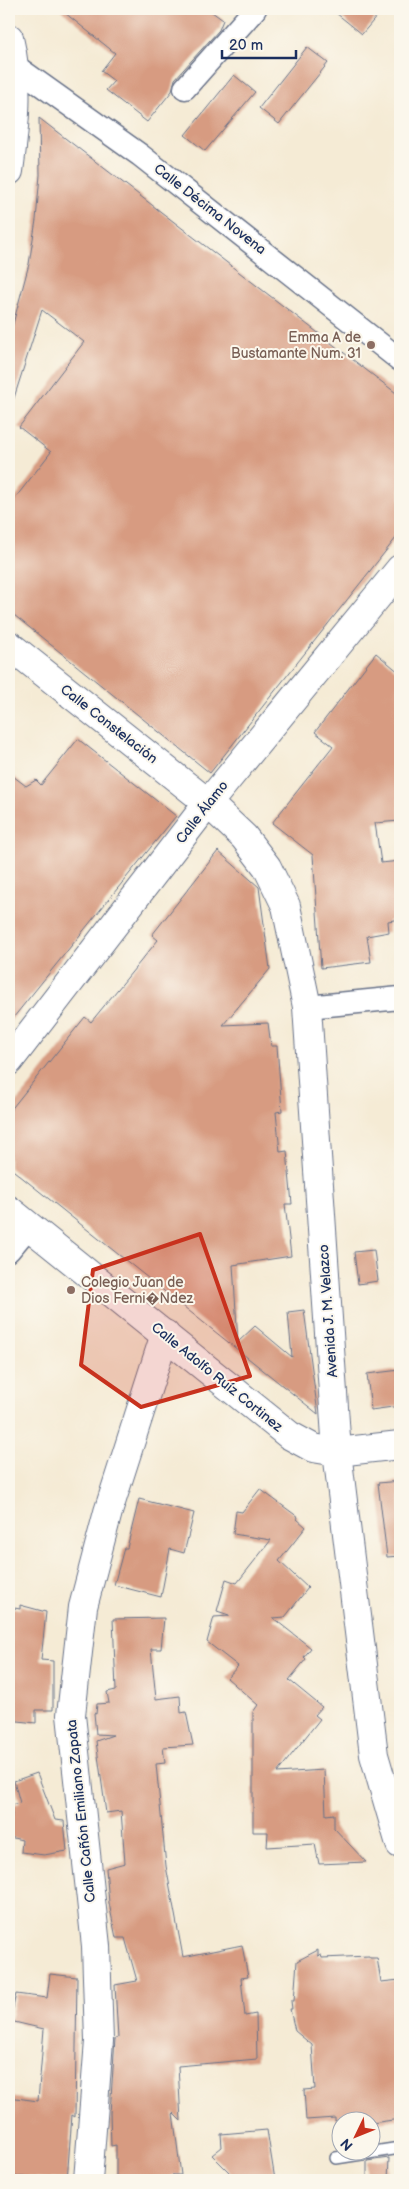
<svg xmlns="http://www.w3.org/2000/svg" width="409" height="2189" font-family="'Balsamiq Sans',sans-serif">
	<rect width="100%" height="100%" fill="#fbf7ec"/>
	<filter id="ink" filterUnits="userSpaceOnUse"><feTurbulence type="fractalNoise" baseFrequency=".02" numOctaves="2"/><feDisplacementMap in="SourceGraphic" scale="10" xChannelSelector="R" yChannelSelector="G"/><feConvolveMatrix kernelMatrix="1 2 1 2 8 2 1 2 1" color-interpolation-filters="sRGB"/></filter>
	<filter id="wash" filterUnits="userSpaceOnUse"><feTurbulence type="fractalNoise" baseFrequency=".0096" numOctaves="4" result="noise"/><feDisplacementMap in="SourceGraphic" scale="20" xChannelSelector="R" yChannelSelector="G"/><feGaussianBlur stdDeviation="1.12" result="paint"/><feColorMatrix in="noise" values="0 0 0 0 0 0 0 0 0 0 0 0 0 0 0 0 0 1.4 0 .05"/><feComposite in="paint" operator="in"/></filter>
	<g filter="url(#wash)">
		<rect width="100%" height="100%" fill="#f5ebd5"/>
		<g id="blocks">
			<path fill="#d79b81" d="M 60,9 L 208,9 L 223,20 L 219,30 L 175,79 L 172,91 L 147,122 L 106,90 L 114,81 L 101,71 L 115,53 Z
				M 331,9 L 383,9 L 362,34 Z
				M 307,47 L 328,63 L 279,124 L 259,108 Z
				M 234,75 L 255,92 L 205,151 L 185,135 Z
				M 39,118 L 400,396 L 400,533 L 210,773 L 9,611 L 9,506 L 51,452 L 19,427 L 84,342 L 42,310 L 13,401 L 9,400 L 9,339 L 29,264 L 36,220 L 40,175 Z
				M 376,653 L 400,673 L 400,799 L 398,799 L 400,821 L 375,823 L 381,863 L 400,861 L 400,919 L 388,921 L 389,932 L 367,936 L 371,962 L 321,968 L 313,855 L 272,823 L 333,746 L 315,732 Z
				M 78,739 L 176,816 L 9,1023 L 9,773 L 26,786 L 36,780 L 41,785 Z
				M 218,851 L 259,887 L 270,969 L 223,1025 L 268,1023 L 271,1046 L 277,1046 L 282,1111 L 276,1112 L 280,1152 L 287,1151 L 292,1204 L 285,1204 L 291,1256 L 233,1265 L 238,1342 L 255,1326 L 292,1357 L 288,1312 L 304,1310 L 318,1414 L 9,1167 L 9,1112 L 85,1017 L 91,1022 L 158,940 L 152,935 Z
				M 374,1250 L 378,1281 L 358,1284 L 354,1252 Z
				M 400,1370 L 400,1406 L 371,1410 L 367,1374 Z
				M 400,1481 L 400,1556 L 387,1557 L 378,1483 Z
				M 260,1489 L 298,1517 L 297,1519 L 306,1527 L 279,1561 L 308,1588 L 285,1617 L 273,1618 L 311,1648 L 304,1657 L 306,1659 L 289,1680 L 322,1707 L 315,1715 L 320,1719 L 277,1773 L 324,1770 L 326,1815 L 334,1814 L 334,1828 L 366,1862 L 319,1864 L 315,1844 L 267,1847 L 268,1832 L 253,1832 L 253,1712 L 258,1705 L 227,1678 L 238,1666 L 207,1642 L 214,1617 L 229,1616 L 229,1615 L 217,1611 L 226,1579 L 237,1583 L 271,1540 L 233,1534 L 236,1511 L 242,1512 Z
				M 139,1499 L 194,1513 L 184,1553 L 170,1549 L 161,1597 L 114,1585 L 124,1548 L 127,1548 Z
				M 20,1605 L 46,1612 L 41,1660 L 53,1661 L 53,1710 L 36,1710 L 36,1723 L 9,1720 L 9,1607 L 20,1609 Z
				M 164,1618 L 161,1649 L 151,1649 L 156,1699 L 180,1696 L 181,1713 L 186,1712 L 193,1745 L 163,1747 L 165,1763 L 156,1764 L 166,1866 L 183,1957 L 242,1945 L 248,1977 L 241,1978 L 245,2016 L 256,2014 L 257,2059 L 178,2066 L 181,2121 L 173,2113 L 181,2175 L 172,2175 L 176,2180 L 116,2180 L 116,2145 L 111,2146 L 110,2113 L 115,2039 L 118,2038 L 115,1985 L 137,1981 L 125,1938 L 116,1938 L 109,1903 L 106,1868 L 125,1863 L 121,1811 L 106,1813 L 96,1741 L 113,1735 L 96,1734 L 94,1713 L 96,1714 L 97,1704 L 109,1703 L 107,1692 L 116,1690 L 113,1619 Z
				M 37,1773 L 55,1820 L 64,1821 L 67,1851 L 44,1855 L 21,1852 L 22,1840 L 9,1837 L 12,1815 L 11,1805 L 20,1803 L 14,1781 Z
				M 318,1950 L 318,1956 L 321,1955 L 322,1958 L 369,1956 L 370,1958 L 377,1958 L 381,1982 L 400,1980 L 400,2119 L 372,2123 L 372,2122 L 357,2122 L 357,2119 L 335,2121 L 335,2118 L 306,2120 L 304,2090 L 315,2089 L 312,2045 L 295,2031 L 290,2009 L 292,2009 L 291,2001 L 294,2001 L 297,1961 Z
				M 50,1974 L 77,1977 L 75,2117 L 72,2115 L 67,2180 L 9,2176 L 9,2097 L 38,2101 L 44,2029 L 10,2021 L 16,1994 L 47,1998 Z
				M 267,2130 L 275,2180 L 230,2180 L 229,2172 L 212,2155 L 222,2147 L 221,2134 Z
				M 389,2158 L 388,2180 L 367,2180 L 367,2161 Z"/>
		</g>
	</g>
	<g filter="url(#ink)">
		<use href="#blocks" fill-opacity="0" stroke="#677188" stroke-width="1"/>
		<g fill="none" stroke-linecap="round" stroke-linejoin="round">
			<g stroke="#677188" stroke-width="14">
				<path id="service" d="M 336,2158 L 400,2148"/>
			</g>
			<g stroke="#677188" stroke-width="25">
				<path id="minor" d="M 15,66 L 140,155 L 400,360
					M 185,88 L 255,9
					M 307,1007 L 400,998
					M 9,1250 L 29,1226"/>
			</g>
			<g stroke="#677188" stroke-width="30">
				<path id="tertiary" d="M 9,645 L 208,803 L 244,837 L 267,867 L 286,906 L 307,1007 L 337,1452 L 374,1755 L 400,1844
					M 9,1061 L 208,803 L 400,569
					M 88,2180 L 99,2041 L 96,1946 L 71,1715 L 83,1607 L 108,1512 L 165,1334"/>
			</g>
			<g stroke="#677188" stroke-width="30">
				<path id="secondary" d="M 9,1210 L 289,1435 L 313,1448 L 337,1452 L 400,1445"/>
			</g>
			<g stroke="#677188" stroke-width="30">
				<path id="primary" d="M 9,38 C 20,83 15,126 9,171"/>
			</g>
			<use href="#service" stroke="#fff" stroke-width="11"/>
			<use href="#minor" stroke="#fff" stroke-width="22"/>
			<use href="#tertiary" stroke="#fff" stroke-width="28"/>
			<use href="#secondary" stroke="#fff" stroke-width="28"/>
			<use href="#primary" stroke="#fff" stroke-width="28"/>
		</g>
	</g>
	<path fill="#c8321e" fill-opacity="0.2" stroke="#c8321e" stroke-width="4" stroke-linejoin="round" d="M 200,1234 L 250,1376 L 141,1407 L 81,1365 L 93,1270 Z"/>
	<g fill="#8d6e63" stroke="#fbf7ec" stroke-width="2">
		<circle cx="371" cy="345" r="5"/>
		<circle cx="71" cy="1290" r="5"/>
	</g>
	<g text-anchor="middle" dominant-baseline="central" stroke-width="4" stroke-linejoin="round" paint-order="stroke">
		<g font-size="14" fill="#1b2f5e" stroke="#fbf7ec">
			<text transform="translate(210 209) rotate(38)">Calle Décima Novena</text>
			<text transform="translate(109 724) rotate(38)">Calle Constelación</text>
			<text transform="translate(202 812) rotate(-52)">Calle Álamo</text>
			<text transform="translate(328 1311) rotate(-94)">Avenida J. M. Velazco</text>
			<text transform="translate(217 1377) rotate(39)">Calle Adolfo Ruíz Cortinez</text>
			<text transform="translate(81 1811) rotate(-96)">Calle Cañón Emiliano Zapata</text>
		</g>
		<g font-size="14" fill="#785e54" stroke="#fbf7ec" text-anchor="end">
			<text x="361" y="337">Emma A de<tspan x="361" dy="16">Bustamante Num. 31</tspan></text>
			<text x="81" y="1282" text-anchor="start">Colegio Juan de<tspan x="81" dy="16">Dios Ferni�Ndez</tspan></text>
		</g>
	</g>
	<rect width="409" height="2189" fill="none" stroke="#fbf7ec" stroke-width="30"/>
	<g transform="translate(356 2136) rotate(227)"><circle r="24" fill="#fbf7ec" stroke="#a1a7b3"/>
	<path d="M0-4L9 19L0 12L-9 19Z" fill="#c8321e"/>
	<text y="-8" font-size="14" font-weight="bold" text-anchor="middle" fill="#1b2f5e">N</text>
	</g>
	<path d="M222 50v8h74v-8" fill="none" stroke="#1b2f5e" stroke-width="2.5"/>
	<text x="229" y="50" font-size="15" fill="#1b2f5e" stroke="#fbf7ec" stroke-width="4" paint-order="stroke">20 m</text>
</svg>
